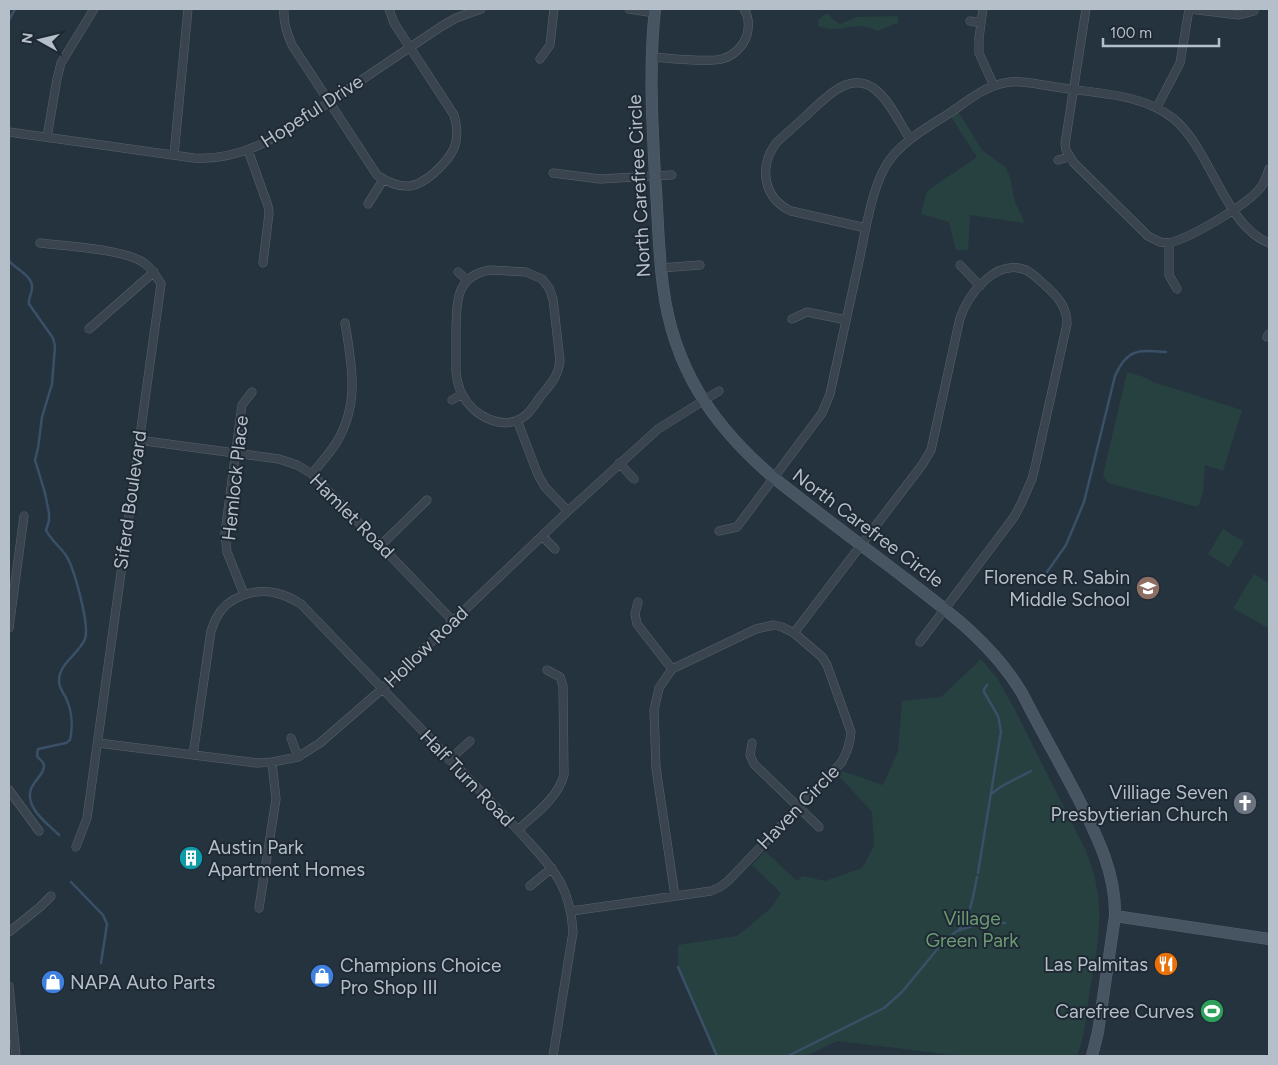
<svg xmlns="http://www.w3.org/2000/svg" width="1278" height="1065" font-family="Figtree,sans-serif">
	<rect width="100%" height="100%" fill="#25333f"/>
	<path fill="#274040" d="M 828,14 L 835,21 L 840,24 L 857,17 L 898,16 L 898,23 L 877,31 C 853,19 842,35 818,26 L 818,20 L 824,15 Z
		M 956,108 L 982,150 L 1006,168 L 1010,177 L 1015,202 L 1025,223 L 970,215 L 968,250 L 956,250 L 949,222 L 921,214 L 927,191 L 977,157 L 949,114 Z
		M 1127,372 L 1144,377 L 1153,382 L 1242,410 L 1223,471 L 1205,465 L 1203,493 L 1198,507 L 1108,483 L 1103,475 Z
		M 1223,529 L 1244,542 L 1229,567 L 1208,554 Z
		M 1254,574 L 1269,583 L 1269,629 L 1233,608 Z
		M 981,659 L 997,678 L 1014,708 L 1086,851 C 1108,905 1098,941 1089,995 C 1086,1016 1085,1037 1077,1056 L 962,1056 L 837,1041 L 806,1056 L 715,1056 L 678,968 L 678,945 L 737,936 L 770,909 L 781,893 L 752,865 L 765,851 L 797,881 L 803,876 L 825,881 L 862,868 L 874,846 L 872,812 L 838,775 L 842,771 L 883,785 L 898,751 L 902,701 L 941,697 Z"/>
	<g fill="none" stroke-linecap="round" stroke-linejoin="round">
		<path stroke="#395067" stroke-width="2.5" d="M 9,20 L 15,9
			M 9,261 C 16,269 33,276 32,288 C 32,294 28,298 29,304 L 53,338 L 55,346 L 52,384 L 42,417 L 38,448 L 35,460 L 45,493 L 49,513 L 49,521 L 46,530 C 50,539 59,546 65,554 C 74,566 90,626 85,639 C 78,655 59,663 59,681 C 59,688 63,692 66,698 C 72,711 73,727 70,740 L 66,743 L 38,749 L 37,756 C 39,759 43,761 44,765 C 45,778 23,784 32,805 C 37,817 50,826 59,835
			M 1047,572 L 1066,545 L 1084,502 L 1115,376 C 1127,348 1139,350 1166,352
			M 991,794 L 1002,786 L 1031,771
			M 978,873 L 1001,731 L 998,716 L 984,692 L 984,689 L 987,685
			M 71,882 L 103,915 L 107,924 L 101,963
			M 958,931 C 971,915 973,897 977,877
			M 678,967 L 717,1056
			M 788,1056 L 884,1008 L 902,992 L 944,941 L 957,931 L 979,924 L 1005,923"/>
		<g stroke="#57626d" stroke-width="9">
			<path id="minor" d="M 284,9 C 283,22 287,33 292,45 L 377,175 C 387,182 398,187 410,186 C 418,185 427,179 434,173 C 453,156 462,142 454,115 L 394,23 L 389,9
				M 629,9 L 655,13
				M 983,9 L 979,38 L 979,53 L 994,86
				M 1086,9 L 1065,144 L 1066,150 L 1074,163 L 1148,236 L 1160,242 L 1169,243
				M 1190,9 L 1239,15 L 1254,11
				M 970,21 L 981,23
				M 651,57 C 669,58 707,63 722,59 C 733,56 743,47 747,35 C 749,27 749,17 744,9
				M 540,59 L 550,45 L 554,9
				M 1157,107 L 1180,63 L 1189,9
				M 9,132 L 194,158 C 253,162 298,122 344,92 C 376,70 409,48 442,26 L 456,18 L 481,9
				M 47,137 L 57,79 L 61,63 L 94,9
				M 248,150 L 268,206 L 269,213 L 263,263
				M 174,155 L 188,9
				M 1058,160 L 1069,157
				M 553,173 L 600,179 L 672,175
				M 368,204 L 383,180
				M 866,228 L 791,211 C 763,198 758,166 777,142 C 787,133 798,123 808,114 C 827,96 852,69 877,91 C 891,103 900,124 910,139
				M 40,243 C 65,246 125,249 144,263 C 152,268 156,276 161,284 L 87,818 L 76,847
				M 960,265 L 980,286
				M 661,268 L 700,265
				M 490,270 L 526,272 L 542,279 L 549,288 L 553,299 L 560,361 C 558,377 550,385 540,397 C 536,403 531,411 526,415 C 504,433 473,416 462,394 C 458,387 457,380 456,372 C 456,358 456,343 456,329 C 457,300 456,276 490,270 Z
				M 458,272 L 467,280
				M 1177,289 L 1169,275 L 1169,243 C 1190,238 1249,204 1261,187 C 1265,182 1267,175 1269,169
				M 792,319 L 807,312 L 846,320
				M 89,329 L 154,272
				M 1267,337 L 1269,334
				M 452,400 L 462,394
				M 517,420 L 538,475 L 545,487 L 568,511
				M 138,440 L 279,459 L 297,465 L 312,474 L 453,621
				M 619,463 L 634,479
				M 312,474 C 320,464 329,454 336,443 C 360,405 352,365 345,323
				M 719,531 L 737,527 L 822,413 L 830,394 C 840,350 849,305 859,261 C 866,230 872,182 891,158 C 906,139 928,127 948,114 C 965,103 983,87 1004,83 C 1023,79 1044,86 1063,88 C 1101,94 1143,94 1174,119 C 1211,150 1225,226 1269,243
				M 542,536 L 555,549
				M 381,545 L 427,500
				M 244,594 L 227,552 L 225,533 L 242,405 L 252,392
				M 638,602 L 635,614 L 637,624 L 672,669
				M 9,628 L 24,516
				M 794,633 L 922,465 L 931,450 L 960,318 C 968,294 996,258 1026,270 C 1034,274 1041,282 1047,287 C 1059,298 1067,308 1067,324 L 1036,463 L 1032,479 L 1021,504 L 1014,517 L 920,642
				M 291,738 L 298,757
				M 98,743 L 257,763 L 272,762 L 298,757 L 320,743 L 381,690 L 568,511 L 658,429 L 719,391
				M 752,743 L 750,755 L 754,764 L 819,827
				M 193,755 L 211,631 C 213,627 214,621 217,617 C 227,597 254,588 276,593 C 285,595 293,599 301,604 L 518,830 C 549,865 570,881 573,932 L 553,1056
				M 449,760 L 470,741
				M 9,790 L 39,831
				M 518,830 C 536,813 557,799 564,775 L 563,686 L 560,677 L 547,670
				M 530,886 L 552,868
				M 259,908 L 276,799 L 272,762
				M 572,911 L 711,891 L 720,887 L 728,881 L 841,763 C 847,753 850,745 851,732 L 827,665 L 822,657 L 794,633 L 782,627 L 774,625 L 756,629 L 672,669 L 659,688 L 654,710 L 656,768 L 675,896
				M 9,932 L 40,907 L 51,896
				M 9,986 L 16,1056"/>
		</g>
		<g stroke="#57626d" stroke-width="12">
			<path id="secondary" d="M 655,9 C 649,65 652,120 655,176 C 658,212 658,250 663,286 C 673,368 713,426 774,478 C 812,508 850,537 889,566 C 938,604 990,639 1022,693 C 1040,729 1060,763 1078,798 C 1097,836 1116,873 1115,916 L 1098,1032 L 1092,1056
				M 1115,916 L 1269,939"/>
		</g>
		<use href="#minor" stroke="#39444f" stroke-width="8"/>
		<use href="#secondary" stroke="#475462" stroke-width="11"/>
	</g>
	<defs>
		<g id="school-disc" transform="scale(1.25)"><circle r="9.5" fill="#8d6e63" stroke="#1e2934"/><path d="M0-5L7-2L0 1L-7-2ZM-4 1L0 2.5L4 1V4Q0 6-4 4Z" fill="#fff"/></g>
		<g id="church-disc" transform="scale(1.25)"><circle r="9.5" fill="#6b7280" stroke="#1e2934"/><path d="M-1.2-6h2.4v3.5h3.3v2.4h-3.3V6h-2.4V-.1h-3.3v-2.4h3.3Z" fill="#fff"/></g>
		<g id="building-disc" transform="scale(1.25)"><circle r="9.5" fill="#0f9aa8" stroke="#1e2934"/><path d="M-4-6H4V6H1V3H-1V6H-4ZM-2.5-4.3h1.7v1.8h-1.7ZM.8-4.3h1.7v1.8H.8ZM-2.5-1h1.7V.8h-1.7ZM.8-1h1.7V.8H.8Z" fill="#fff"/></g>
		<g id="restaurant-disc" transform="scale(1.25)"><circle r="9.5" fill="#e8710a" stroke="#1e2934"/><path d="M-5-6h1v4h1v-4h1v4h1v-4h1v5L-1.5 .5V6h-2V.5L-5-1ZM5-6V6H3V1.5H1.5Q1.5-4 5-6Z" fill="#fff"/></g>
		<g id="shop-disc" transform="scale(1.25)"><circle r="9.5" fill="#3f7fe0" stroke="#1e2934"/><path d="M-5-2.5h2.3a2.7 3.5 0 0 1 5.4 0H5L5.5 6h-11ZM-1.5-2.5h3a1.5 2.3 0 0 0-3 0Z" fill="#fff"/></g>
		<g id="stadium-disc" transform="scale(1.25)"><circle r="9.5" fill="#2e9e5b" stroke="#1e2934"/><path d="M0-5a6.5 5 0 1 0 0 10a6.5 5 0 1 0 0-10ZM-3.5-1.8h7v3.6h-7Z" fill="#fff"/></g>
	</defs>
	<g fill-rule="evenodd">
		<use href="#school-disc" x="1148" y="588"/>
		<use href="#church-disc" x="1245" y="803"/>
		<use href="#building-disc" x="191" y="858"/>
		<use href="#restaurant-disc" x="1166" y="964"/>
		<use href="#shop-disc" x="322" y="976"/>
		<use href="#shop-disc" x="53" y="982"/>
		<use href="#stadium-disc" x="1212" y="1011"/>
	</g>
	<g text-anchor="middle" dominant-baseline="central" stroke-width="4" stroke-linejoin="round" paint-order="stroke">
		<g font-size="19" fill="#b5bfca" stroke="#1e2934">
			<text transform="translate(312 111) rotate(-33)">Hopeful Drive</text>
			<text transform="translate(639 186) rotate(-93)">North Carefree Circle</text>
			<text transform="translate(235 478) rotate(-84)">Hemlock Place</text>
			<text transform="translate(130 500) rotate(-82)">Siferd Boulevard</text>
			<text transform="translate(352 516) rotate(45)">Hamlet Road</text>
			<text transform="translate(868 528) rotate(37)">North Carefree Circle</text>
			<text transform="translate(426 647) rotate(-44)">Hollow Road</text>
			<text transform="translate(467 778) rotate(46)">Half Turn Road</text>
			<text transform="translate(798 807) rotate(-46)">Haven Circle</text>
		</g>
		<g font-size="19" fill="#b5bfca" stroke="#1e2934" text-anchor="end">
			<text x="1130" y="577">Florence R. Sabin<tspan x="1130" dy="22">Middle School</tspan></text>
			<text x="1228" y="792">Villiage Seven<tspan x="1228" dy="22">Presbytierian Church</tspan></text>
			<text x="208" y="847" text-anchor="start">Austin Park<tspan x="208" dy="22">Apartment Homes</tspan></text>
			<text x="1148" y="964">Las Palmitas</text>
			<text x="340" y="965" text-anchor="start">Champions Choice<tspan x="340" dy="22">Pro Shop III</tspan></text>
			<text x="70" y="982" text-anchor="start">NAPA Auto Parts</text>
			<text x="1194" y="1011">Carefree Curves</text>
		</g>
		<g font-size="19" fill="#6c9b73" stroke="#1e2934">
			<text x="972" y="918">Village<tspan x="972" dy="22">Green Park</tspan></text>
		</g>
	</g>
	<rect width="1278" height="1065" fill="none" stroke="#b5bfca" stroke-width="20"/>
	<g transform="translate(40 40) rotate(278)" stroke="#1e2934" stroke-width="4" paint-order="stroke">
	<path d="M0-4L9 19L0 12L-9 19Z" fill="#b5bfca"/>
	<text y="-8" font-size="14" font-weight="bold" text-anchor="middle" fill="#b5bfca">N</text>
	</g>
	<path d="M1103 38v8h116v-8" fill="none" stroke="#b5bfca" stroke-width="2.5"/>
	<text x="1110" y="38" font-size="15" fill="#b5bfca" stroke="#1e2934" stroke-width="4" paint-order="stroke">100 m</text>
</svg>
